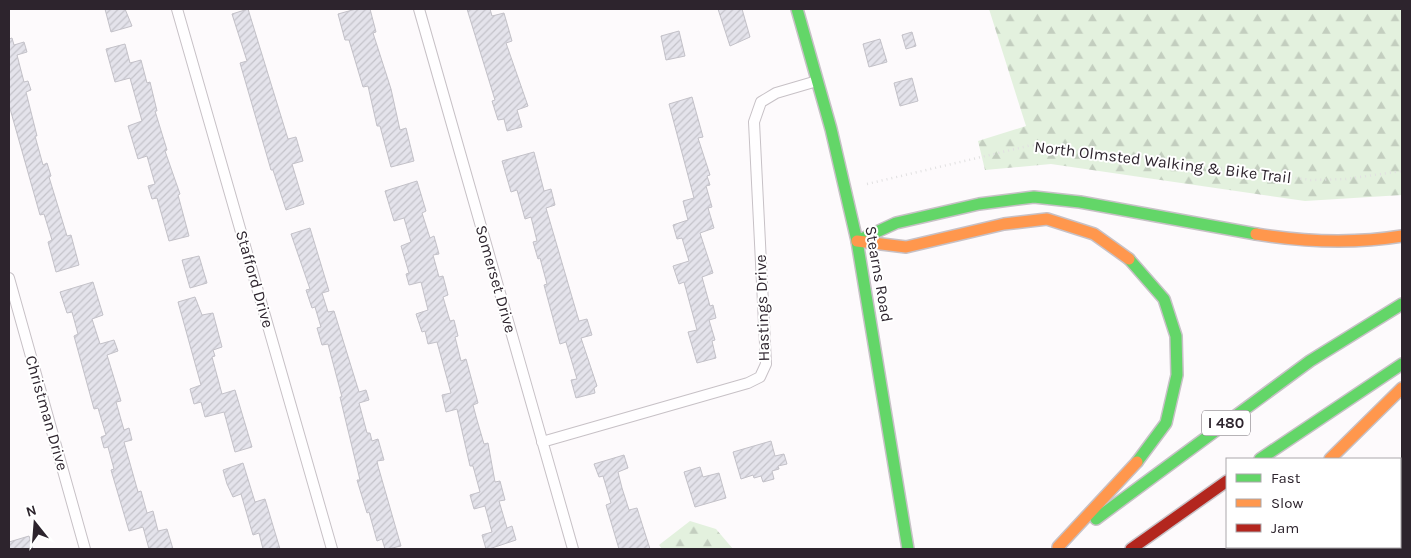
<svg xmlns="http://www.w3.org/2000/svg" width="1411" height="558" font-family="Karla,sans-serif">
	<defs>
		<pattern id="forest-firs" width="22" height="20" patternUnits="userSpaceOnUse" patternTransform="scale(1.25)"><rect width="22" height="20" fill="#e3f1de"/><path d="M5 1l3.5 6h-7zM16 11l3.5 6h-7z" fill="#c3cebf"/></pattern>
		<pattern id="building-hatch" width="6" height="6" patternUnits="userSpaceOnUse" patternTransform="scale(1.25)"><rect width="6" height="6" fill="#e4e3eb"/><path d="M-1 1l2-2M0 6l6-6M5 7l2-2" fill="none" stroke="#c4c3ca"/></pattern>
	</defs>
	<rect width="100%" height="100%" fill="#fdfafc"/>
	<path fill="url(#forest-firs)" d="M 989,9 L 1402,9 L 1402,195 L 1305,201 L 1051,164 L 985,170 L 978,141 L 1026,126 Z
		M 1400,507 L 1402,515 L 1402,549 L 1320,549 L 1322,547 L 1400,547 Z
		M 690,521 L 716,529 L 733,549 L 662,549 L 659,545 Z"/>
	<path fill="url(#building-hatch)" stroke="#c3c1c8" d="M 105,9 L 125,9 L 132,26 L 111,32 Z
		M 248,9 L 288,139 L 296,137 L 303,161 L 292,164 L 304,204 L 286,210 L 273,170 L 271,170 L 240,63 L 247,61 L 232,14 Z
		M 356,9 L 370,9 L 376,32 L 373,33 L 391,89 L 400,130 L 406,128 L 414,161 L 391,167 L 380,126 L 377,126 L 368,86 L 363,87 L 349,40 L 345,40 L 338,14 Z
		M 467,9 L 490,9 L 492,16 L 504,13 L 512,41 L 506,43 L 528,106 L 517,110 L 522,127 L 507,131 L 504,119 L 498,120 L 492,101 L 495,100 Z
		M 718,9 L 742,9 L 750,37 L 730,46 Z
		M 679,31 L 685,56 L 666,60 L 661,36 Z
		M 912,32 L 916,46 L 906,49 L 902,35 Z
		M 12,38 L 14,45 L 24,42 L 27,52 L 17,55 L 24,82 L 28,81 L 31,90 L 26,92 L 37,136 L 35,136 L 43,165 L 47,163 L 51,176 L 49,177 L 67,236 L 71,235 L 79,265 L 56,272 L 48,242 L 52,240 L 44,214 L 40,215 L 9,105 L 9,39 Z
		M 880,39 L 887,62 L 869,67 L 863,44 Z
		M 125,44 L 130,63 L 141,60 L 147,83 L 150,82 L 157,111 L 155,111 L 167,150 L 165,151 L 180,194 L 178,195 L 189,236 L 169,241 L 157,198 L 152,199 L 148,186 L 155,184 L 147,156 L 138,159 L 128,126 L 142,121 L 130,78 L 115,82 L 106,49 Z
		M 912,78 L 918,101 L 900,106 L 894,83 Z
		M 692,97 L 703,137 L 698,138 L 710,175 L 707,176 L 710,185 L 706,186 L 712,207 L 708,208 L 714,228 L 700,233 L 713,273 L 702,277 L 710,306 L 713,305 L 716,318 L 709,320 L 715,340 L 712,341 L 716,358 L 697,363 L 688,332 L 697,330 L 684,282 L 679,284 L 673,266 L 689,261 L 682,238 L 677,239 L 673,225 L 688,220 L 683,201 L 694,198 L 669,104 Z
		M 534,152 L 544,191 L 551,189 L 555,205 L 546,208 L 579,321 L 587,319 L 592,335 L 581,338 L 597,386 L 594,388 L 595,393 L 576,398 L 571,380 L 577,379 L 566,342 L 560,344 L 544,285 L 547,284 L 540,258 L 538,259 L 533,242 L 537,241 L 531,217 L 525,219 L 517,190 L 511,192 L 502,161 Z
		M 417,181 L 426,211 L 422,213 L 430,238 L 434,236 L 439,254 L 433,255 L 439,277 L 443,276 L 448,295 L 443,297 L 450,321 L 454,320 L 458,336 L 455,337 L 461,361 L 466,359 L 478,403 L 473,405 L 477,420 L 484,444 L 488,443 L 495,482 L 500,481 L 505,500 L 499,501 L 507,528 L 512,526 L 516,540 L 489,549 L 486,549 L 482,535 L 492,532 L 485,506 L 474,509 L 470,495 L 480,492 L 473,466 L 470,466 L 457,409 L 446,412 L 442,395 L 451,393 L 437,342 L 428,344 L 425,331 L 422,332 L 416,314 L 428,310 L 421,282 L 409,285 L 406,274 L 409,273 L 401,246 L 411,242 L 404,218 L 394,221 L 385,191 Z
		M 310,228 L 329,291 L 322,293 L 328,312 L 334,311 L 359,392 L 366,390 L 369,400 L 359,403 L 367,433 L 370,433 L 372,441 L 378,439 L 384,460 L 377,461 L 378,466 L 401,546 L 388,549 L 385,549 L 382,539 L 377,541 L 369,512 L 367,513 L 357,480 L 360,480 L 340,397 L 342,397 L 328,344 L 322,345 L 317,328 L 321,327 L 315,307 L 312,308 L 306,290 L 310,289 L 291,234 Z
		M 199,256 L 207,283 L 190,288 L 182,260 Z
		M 93,282 L 103,315 L 92,319 L 100,344 L 114,340 L 118,351 L 107,355 L 121,401 L 116,402 L 124,430 L 129,428 L 132,440 L 124,442 L 138,492 L 141,491 L 147,513 L 153,511 L 158,531 L 167,529 L 173,549 L 149,549 L 143,527 L 129,531 L 111,470 L 114,469 L 108,447 L 104,448 L 101,437 L 106,435 L 98,408 L 94,409 L 74,336 L 78,334 L 72,312 L 67,313 L 60,292 Z
		M 195,297 L 202,315 L 213,313 L 222,347 L 213,350 L 215,356 L 212,357 L 222,394 L 235,390 L 252,447 L 235,452 L 224,412 L 205,417 L 201,402 L 194,404 L 190,389 L 201,385 L 178,302 Z
		M 771,441 L 775,456 L 784,454 L 787,464 L 778,466 L 779,469 L 772,471 L 774,479 L 763,482 L 761,476 L 754,478 L 753,475 L 741,479 L 733,452 Z
		M 624,455 L 628,468 L 618,472 L 622,488 L 629,510 L 637,508 L 650,549 L 619,549 L 606,505 L 611,503 L 603,476 L 599,477 L 594,464 Z
		M 243,463 L 255,502 L 265,499 L 280,549 L 263,549 L 259,533 L 253,535 L 241,494 L 233,497 L 227,484 L 223,470 Z
		M 700,467 L 703,477 L 719,473 L 726,498 L 695,507 L 684,472 Z
		M 29,536 L 33,549 L 9,549 L 9,542 Z"/>
	<g fill="none" stroke-linecap="round" stroke-linejoin="round">
		<g stroke="#c7c1c6" stroke-width="12">
			<path id="street" d="M 177,9 L 332,549
				M 419,9 L 573,549
				M 9,278 L 85,549
				M 542,442 L 748,383 L 760,377 L 766,364 L 754,122 L 761,102 L 776,93 L 817,81"/>
		</g>
		<g stroke="#c7c1c6" stroke-width="14">
			<path id="fast" d="M 797,9 L 831,129 L 857,241 L 908,549
				M 857,241 L 896,223 L 979,204 L 1034,197 L 1080,202 L 1256,234
				M 1129,259 L 1164,299 L 1176,336 L 1177,375 L 1166,423 L 1137,462
				M 1260,459 L 1402,364
				M 1096,519 L 1310,361 L 1402,304
				M 1265,549 L 1266,547"/>
		</g>
		<g stroke="#c7c1c6" stroke-width="14">
			<path id="slow" d="M 1256,234 C 1305,242 1353,244 1402,236
				M 857,241 L 906,247 L 1004,224 L 1047,219 L 1094,234 L 1129,259
				M 1330,459 L 1402,388
				M 1058,547 L 1137,462"/>
		</g>
		<g stroke="#c7c1c6" stroke-width="14">
			<path id="jam" d="M 1131,549 L 1227,481"/>
		</g>
		<path stroke="#e1e0e1" stroke-width="2.5" stroke-dasharray="1 4" stroke-linecap="butt" d="M 867,184 L 1032,145 L 1141,157 L 1311,180 L 1346,179 L 1402,171"/>
		<use href="#street" stroke="#fffeff" stroke-width="10"/>
		<use href="#fast" stroke="#63d668" stroke-width="11"/>
		<use href="#slow" stroke="#ff974d" stroke-width="11"/>
		<use href="#jam" stroke="#b3261e" stroke-width="11"/>
	</g>
	<g text-anchor="middle" dominant-baseline="central" stroke-width="4" stroke-linejoin="round" paint-order="stroke">
		<rect fill="#fff" stroke="#6c666c" stroke-width="1" x="1202" y="410.5" width="48" height="25" rx="4"/>
		<g font-size="15" font-weight="bold" fill="#2d242d">
			<text x="1226" y="423">I 480</text>
		</g>
		<g font-size="16" fill="#2d242d" stroke="#fff">
			<text transform="translate(1163 162) rotate(7)">North Olmsted Walking &amp; Bike Trail</text>
			<text transform="translate(879 274) rotate(80)">Stearns Road</text>
			<text transform="translate(255 279) rotate(74)">Stafford Drive</text>
			<text transform="translate(496 279) rotate(74)">Somerset Drive</text>
			<text transform="translate(762 308) rotate(-92)">Hastings Drive</text>
			<text transform="translate(47 413) rotate(74)">Christman Drive</text>
		</g>
	</g>
	<rect width="1411" height="558" fill="none" stroke="#2d242d" stroke-width="20"/>
	<rect x="1226" y="458" width="175" height="90" fill="#ffffff" stroke="#aba7ab"/>
	<rect x="1236" y="474" width="25" height="8" fill="#63d668" stroke="#aba7ab"/>
	<text x="1271" y="483" font-size="15" fill="#2d242d">Fast</text>
	<rect x="1236" y="499" width="25" height="8" fill="#ff974d" stroke="#aba7ab"/>
	<text x="1271" y="508" font-size="15" fill="#2d242d">Slow</text>
	<rect x="1236" y="524" width="25" height="8" fill="#b3261e" stroke="#aba7ab"/>
	<text x="1271" y="533" font-size="15" fill="#2d242d">Jam</text>
	<g transform="translate(35 523) rotate(343)" stroke="#ffffff" stroke-width="4" paint-order="stroke">
	<path d="M0-4L9 19L0 12L-9 19Z" fill="#2d242d"/>
	<text y="-8" font-size="14" font-weight="bold" text-anchor="middle" fill="#2d242d">N</text>
	</g>
</svg>
